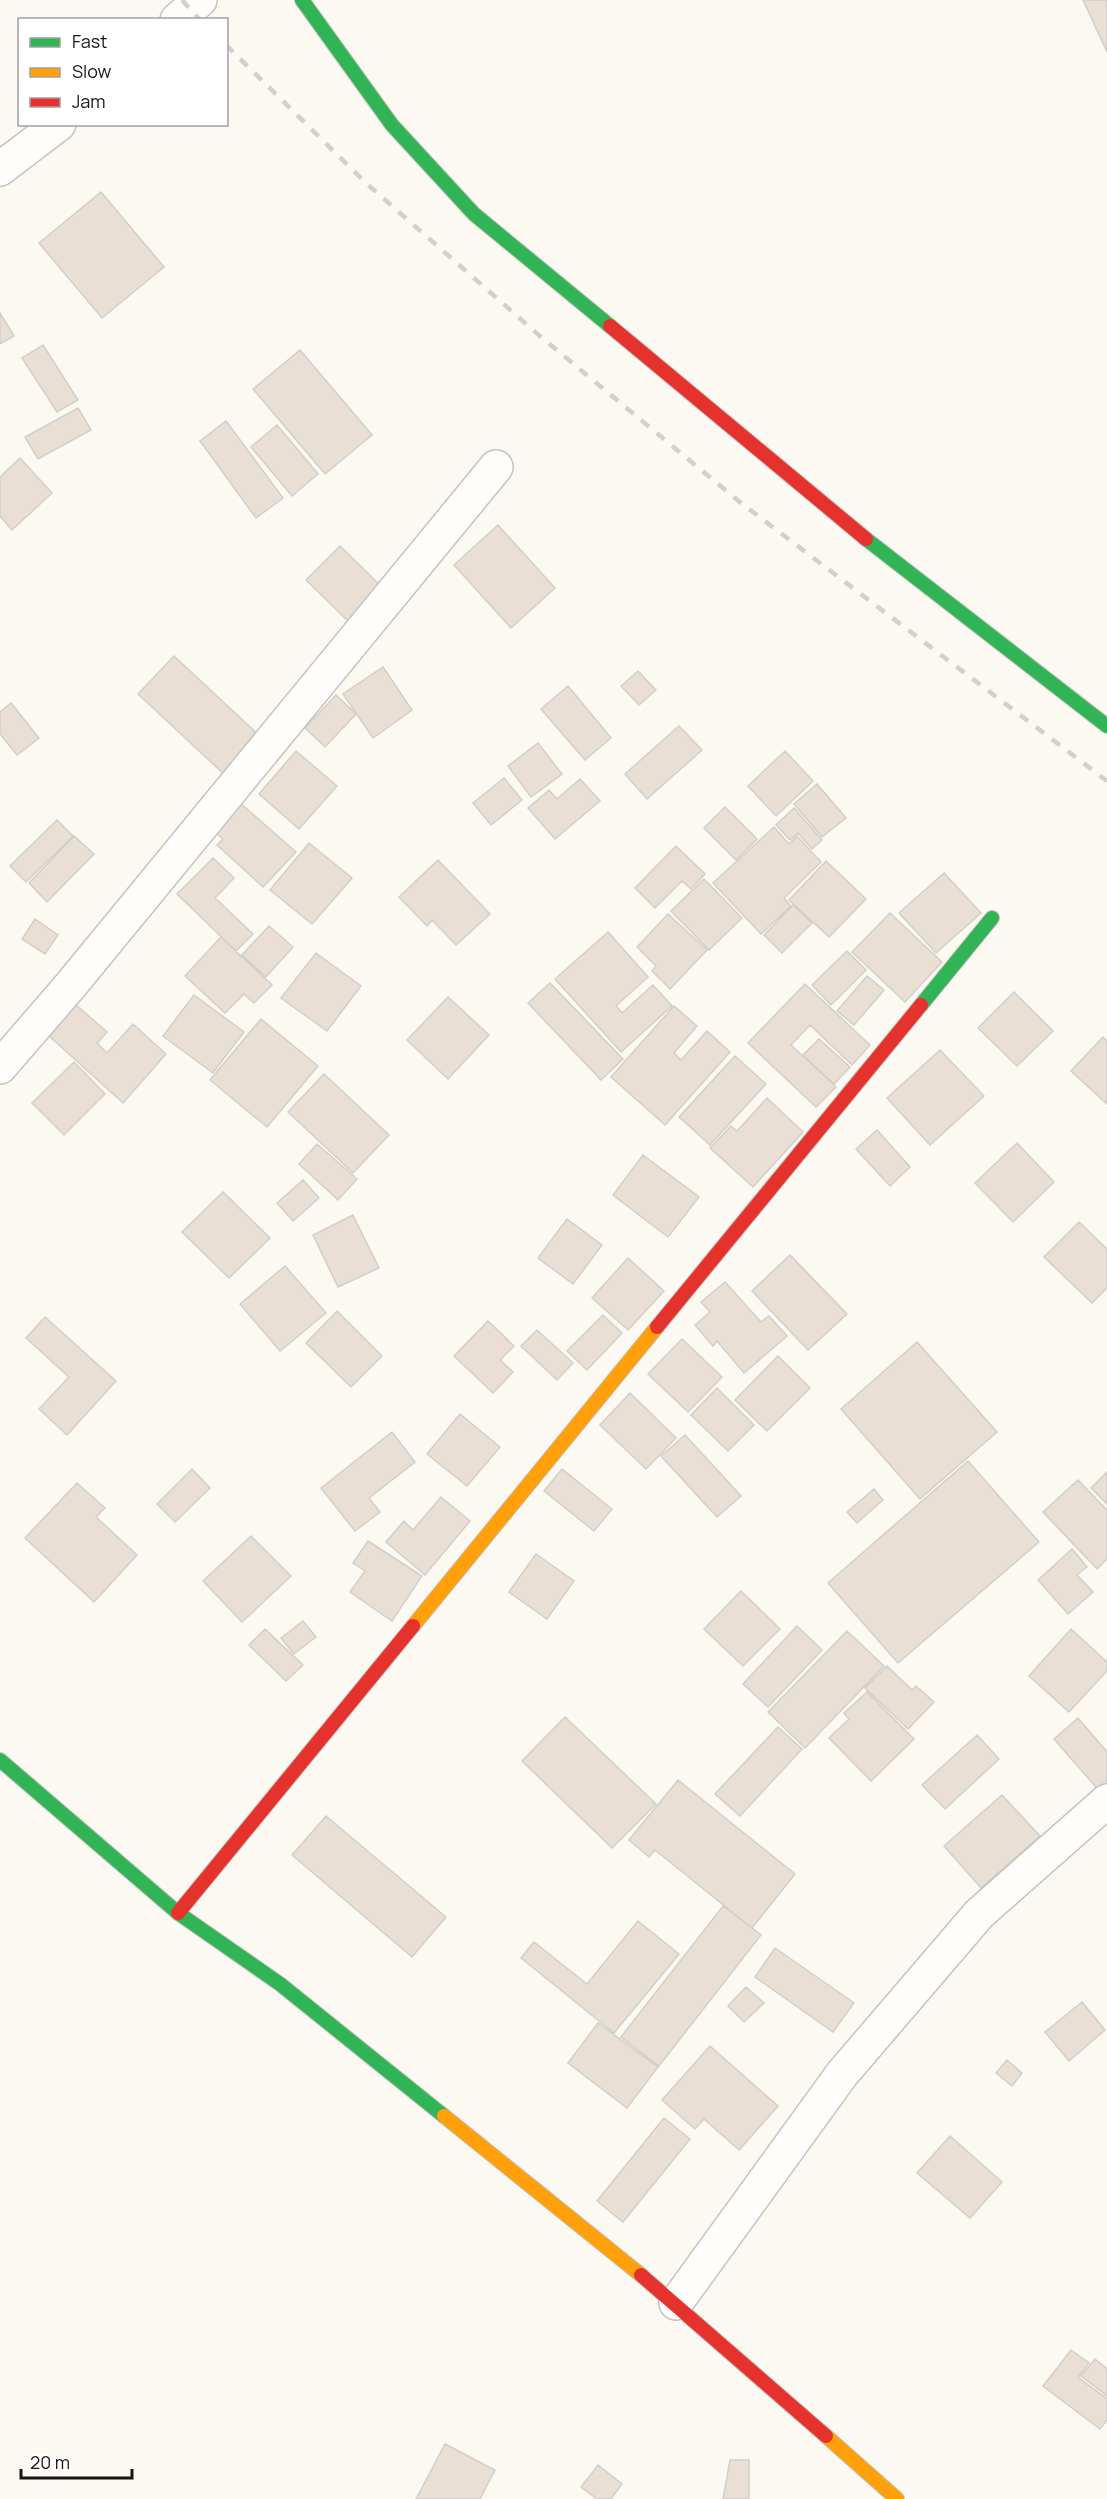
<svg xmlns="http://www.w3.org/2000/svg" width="1107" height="2499" font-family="Manrope,sans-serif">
	<rect width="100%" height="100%" fill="#fcf9f2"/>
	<path fill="#eadfd5" stroke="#d2cec9" stroke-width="1.5" d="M 1083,0 L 1107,0 L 1107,52 Z
		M 101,192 L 164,267 L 102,318 L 39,243 Z
		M 0,313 L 14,336 L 0,344 Z
		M 43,345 L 78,400 L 57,412 L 22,358 Z
		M 300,350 L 372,435 L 325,474 L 253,389 Z
		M 78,408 L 91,430 L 38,459 L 25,437 Z
		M 226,421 L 283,498 L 256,518 L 200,441 Z
		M 277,425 L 318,474 L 292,496 L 251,447 Z
		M 20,458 L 52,493 L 12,530 L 0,516 L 0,477 Z
		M 498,525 L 555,588 L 511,628 L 454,565 Z
		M 340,546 L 386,591 L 352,625 L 306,580 Z
		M 174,656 L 262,738 L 226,776 L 138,694 Z
		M 383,667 L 412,710 L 373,738 L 343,694 Z
		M 638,671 L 656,690 L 639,705 L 621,686 Z
		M 568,686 L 611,738 L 585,760 L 541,709 Z
		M 336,695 L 356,714 L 325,747 L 305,728 Z
		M 11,703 L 39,738 L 17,755 L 0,734 L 0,712 Z
		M 679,726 L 702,750 L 647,799 L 625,774 Z
		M 538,743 L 562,774 L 531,797 L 508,766 Z
		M 296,751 L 337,786 L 299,829 L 259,794 Z
		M 785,751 L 813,781 L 776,816 L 748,786 Z
		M 504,778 L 522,800 L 491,825 L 473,803 Z
		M 580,779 L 600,801 L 555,839 L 528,808 L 549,790 L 557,799 Z
		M 817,784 L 846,818 L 822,837 L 794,804 Z
		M 239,802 L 296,852 L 263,887 L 217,845 L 223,839 L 213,830 Z
		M 725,807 L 757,839 L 736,860 L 704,828 Z
		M 794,808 L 822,840 L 812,849 L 798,833 L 790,840 L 776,825 Z
		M 57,820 L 73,836 L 26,882 L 10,866 Z
		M 774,827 L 789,844 L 797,836 L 821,862 L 784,898 L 791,906 L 761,934 L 713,883 Z
		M 74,836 L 94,854 L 47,902 L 29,883 Z
		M 309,843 L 352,878 L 312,924 L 270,890 Z
		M 676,846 L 705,874 L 691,889 L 682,881 L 655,908 L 635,888 Z
		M 213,858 L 234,878 L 215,898 L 253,934 L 236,951 L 177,894 Z
		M 438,860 L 490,914 L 456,945 L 432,920 L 427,926 L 399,897 Z
		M 826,861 L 866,899 L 829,937 L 789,900 Z
		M 944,873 L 981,913 L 936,953 L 899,913 Z
		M 704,879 L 742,918 L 709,950 L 671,911 Z
		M 793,905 L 812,923 L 782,953 L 764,935 Z
		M 890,913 L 942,962 L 905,1002 L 852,952 Z
		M 668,914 L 707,950 L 670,989 L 652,971 L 656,966 L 637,947 Z
		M 35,919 L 58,935 L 45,954 L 22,939 Z
		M 269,926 L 293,947 L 266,977 L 242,955 Z
		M 608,932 L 648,977 L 616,1006 L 622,1013 L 653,985 L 672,1006 L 621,1052 L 555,979 Z
		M 221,937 L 272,985 L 254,1003 L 244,994 L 225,1013 L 185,976 Z
		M 847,951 L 866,970 L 831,1005 L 812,985 Z
		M 316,953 L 361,986 L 327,1031 L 281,998 Z
		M 867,976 L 884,990 L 854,1025 L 837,1011 Z
		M 550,983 L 623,1059 L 601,1080 L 528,1003 Z
		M 805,984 L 870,1045 L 852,1065 L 810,1025 L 791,1045 L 836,1087 L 816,1107 L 748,1043 Z
		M 1014,992 L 1053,1031 L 1017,1066 L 978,1028 Z
		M 194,995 L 244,1032 L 213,1073 L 163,1036 Z
		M 448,997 L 489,1035 L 448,1079 L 407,1040 Z
		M 76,1005 L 107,1032 L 97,1043 L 107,1053 L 133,1024 L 166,1054 L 123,1103 L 48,1035 Z
		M 674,1006 L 697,1026 L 674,1053 L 681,1060 L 707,1031 L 730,1052 L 665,1125 L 611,1077 Z
		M 261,1019 L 318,1066 L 267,1127 L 210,1080 Z
		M 1103,1037 L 1107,1041 L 1107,1104 L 1071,1071 Z
		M 819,1039 L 850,1067 L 834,1084 L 803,1055 Z
		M 940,1050 L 984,1096 L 930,1145 L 887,1098 Z
		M 735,1056 L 766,1084 L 710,1145 L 679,1117 Z
		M 74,1062 L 105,1094 L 64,1135 L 32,1103 Z
		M 324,1074 L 389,1135 L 353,1173 L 288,1112 Z
		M 767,1098 L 803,1132 L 753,1187 L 710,1148 L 731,1126 L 737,1131 Z
		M 877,1130 L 910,1167 L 890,1186 L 856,1149 Z
		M 1017,1143 L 1054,1182 L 1013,1222 L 975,1183 Z
		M 317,1144 L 357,1179 L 338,1200 L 299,1164 Z
		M 643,1155 L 699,1197 L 668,1237 L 613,1195 Z
		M 303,1180 L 319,1198 L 293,1221 L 277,1203 Z
		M 223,1192 L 270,1238 L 229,1278 L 182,1232 Z
		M 353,1215 L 379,1268 L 338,1287 L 313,1235 Z
		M 567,1219 L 602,1245 L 573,1284 L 538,1258 Z
		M 1079,1222 L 1107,1249 L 1107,1288 L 1092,1303 L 1044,1257 Z
		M 790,1255 L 847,1314 L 808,1350 L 752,1291 Z
		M 628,1258 L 664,1291 L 628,1330 L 592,1298 Z
		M 285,1266 L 326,1313 L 280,1351 L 240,1304 Z
		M 725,1282 L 761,1322 L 769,1316 L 787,1336 L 744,1373 L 717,1341 L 713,1346 L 695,1325 L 710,1312 L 701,1302 Z
		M 337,1311 L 382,1356 L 351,1387 L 306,1343 Z
		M 603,1315 L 622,1333 L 587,1370 L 567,1351 Z
		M 45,1317 L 116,1381 L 67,1435 L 39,1409 L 69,1377 L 26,1338 Z
		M 488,1321 L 514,1346 L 500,1360 L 513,1372 L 493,1393 L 454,1356 Z
		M 537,1330 L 573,1363 L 557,1380 L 521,1346 Z
		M 682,1339 L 722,1377 L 688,1412 L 648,1374 Z
		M 917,1342 L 997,1432 L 920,1499 L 841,1409 Z
		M 778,1356 L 810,1388 L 767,1431 L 735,1400 Z
		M 717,1388 L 754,1425 L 728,1451 L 691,1415 Z
		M 630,1393 L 676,1438 L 646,1469 L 600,1425 Z
		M 460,1414 L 500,1447 L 467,1486 L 427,1454 Z
		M 392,1432 L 415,1462 L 369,1498 L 380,1512 L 355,1531 L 321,1488 Z
		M 685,1435 L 741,1496 L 717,1517 L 661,1456 Z
		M 968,1461 L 1039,1542 L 898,1663 L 828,1583 Z
		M 192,1469 L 210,1488 L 175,1522 L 157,1504 Z
		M 562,1469 L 612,1509 L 594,1531 L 544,1491 Z
		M 1107,1472 L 1107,1504 L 1091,1488 Z
		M 1078,1480 L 1107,1510 L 1107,1559 L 1097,1569 L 1043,1512 Z
		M 77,1483 L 105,1508 L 96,1517 L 137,1555 L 94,1602 L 25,1538 Z
		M 874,1489 L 883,1500 L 857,1523 L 847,1512 Z
		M 441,1497 L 470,1521 L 425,1575 L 386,1542 L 404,1521 L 413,1530 Z
		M 251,1536 L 291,1576 L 242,1622 L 203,1581 Z
		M 368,1541 L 422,1576 L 392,1621 L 350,1592 L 365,1571 L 353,1563 Z
		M 1072,1549 L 1087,1567 L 1077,1575 L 1093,1592 L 1068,1614 L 1038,1580 Z
		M 536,1554 L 574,1581 L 547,1619 L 509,1592 Z
		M 741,1591 L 780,1629 L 743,1666 L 704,1629 Z
		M 303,1621 L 316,1637 L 294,1654 L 281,1638 Z
		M 797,1626 L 822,1650 L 768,1707 L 743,1684 Z
		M 265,1629 L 303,1665 L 286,1681 L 249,1645 Z
		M 1071,1629 L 1107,1662 L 1107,1671 L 1069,1712 L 1029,1676 Z
		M 847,1631 L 884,1666 L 805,1748 L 768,1712 Z
		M 887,1666 L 912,1690 L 916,1686 L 934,1702 L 908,1729 L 865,1688 Z
		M 867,1692 L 914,1739 L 871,1781 L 829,1738 L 849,1719 L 844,1713 Z
		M 565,1717 L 656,1804 L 612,1848 L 522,1761 Z
		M 1078,1718 L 1107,1752 L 1107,1790 L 1102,1794 L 1054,1739 Z
		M 778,1727 L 802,1749 L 740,1816 L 715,1794 Z
		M 977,1735 L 999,1759 L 945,1809 L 922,1785 Z
		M 678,1780 L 795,1874 L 752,1928 L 655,1850 L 649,1857 L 629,1840 Z
		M 1002,1795 L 1040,1836 L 981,1888 L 944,1846 Z
		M 326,1816 L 446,1917 L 412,1957 L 292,1855 Z
		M 723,1906 L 761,1935 L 659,2066 L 621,2037 Z
		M 638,1921 L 679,1954 L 614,2033 L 521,1958 L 534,1942 L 587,1984 Z
		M 775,1948 L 854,2003 L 833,2032 L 755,1977 Z
		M 746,1987 L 764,2003 L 744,2022 L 728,2006 Z
		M 1082,2002 L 1105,2030 L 1069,2061 L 1045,2032 Z
		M 598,2023 L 658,2067 L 627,2108 L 568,2063 Z
		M 710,2046 L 778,2106 L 739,2150 L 704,2119 L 695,2129 L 662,2100 Z
		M 1007,2060 L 1022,2073 L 1012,2086 L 996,2073 Z
		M 664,2118 L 690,2139 L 623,2222 L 597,2201 Z
		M 950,2136 L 1002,2182 L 970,2218 L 917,2173 Z
		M 1071,2350 L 1089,2363 L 1078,2377 L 1107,2399 L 1107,2420 L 1100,2429 L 1043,2386 Z
		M 1095,2359 L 1107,2369 L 1107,2396 L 1081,2376 Z
		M 445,2444 L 495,2470 L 480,2499 L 416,2499 Z
		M 730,2460 L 749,2460 L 749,2499 L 723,2499 Z
		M 598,2465 L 622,2484 L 611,2499 L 597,2499 L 581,2487 Z"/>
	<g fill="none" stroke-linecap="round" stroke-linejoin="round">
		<g stroke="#c6c3be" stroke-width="36">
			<path id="street" d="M 177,20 L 200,0
				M 0,169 L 59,124
				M 0,1067 L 70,986 L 496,467
				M 676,2303 L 842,2074 L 979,1914 L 1107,1801"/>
		</g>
		<g stroke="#c6c3be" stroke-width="16">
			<path id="fast" d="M 302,0 L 392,125 L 474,214 L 610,326
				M 866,539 L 1107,726
				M 921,1005 L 992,918
				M 0,1760 L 178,1913 L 280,1984 L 444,2116"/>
		</g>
		<g stroke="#c6c3be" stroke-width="16">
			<path id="slow" d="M 413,1626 L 657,1327
				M 444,2116 L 641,2275
				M 826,2436 L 897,2499"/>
		</g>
		<g stroke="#c6c3be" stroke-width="16">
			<path id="jam" d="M 610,326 L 866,539
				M 657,1327 L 921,1005
				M 178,1913 L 413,1626
				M 641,2275 L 826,2436"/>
		</g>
		<use href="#street" stroke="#fffefd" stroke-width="33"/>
		<use href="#fast" stroke="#30b455" stroke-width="14"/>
		<use href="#slow" stroke="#ff9f0a" stroke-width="14"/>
		<use href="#jam" stroke="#e5322d" stroke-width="14"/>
		<path stroke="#d2d0ce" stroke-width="4.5" stroke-dasharray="10 10" stroke-linecap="butt" d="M 182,0 L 200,20
			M 226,45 L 367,184 L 541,337 L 741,503 L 1107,781"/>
	</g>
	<rect x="18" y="18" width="210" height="108" fill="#ffffff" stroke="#a2a19f" stroke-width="1.5"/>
	<rect x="30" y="38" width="30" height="9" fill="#30b455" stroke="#a2a19f" stroke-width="1.5"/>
	<text x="72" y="48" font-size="18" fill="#171510">Fast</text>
	<rect x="30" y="68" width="30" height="9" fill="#ff9f0a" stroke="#a2a19f" stroke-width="1.5"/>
	<text x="72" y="78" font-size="18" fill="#171510">Slow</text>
	<rect x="30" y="98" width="30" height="9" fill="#e5322d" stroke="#a2a19f" stroke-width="1.5"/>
	<text x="72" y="108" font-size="18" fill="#171510">Jam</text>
	<path d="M21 2469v9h111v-9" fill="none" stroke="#171510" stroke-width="3"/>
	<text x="30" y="2469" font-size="18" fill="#171510" stroke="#ffffff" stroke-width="4.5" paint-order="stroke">20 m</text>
</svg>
